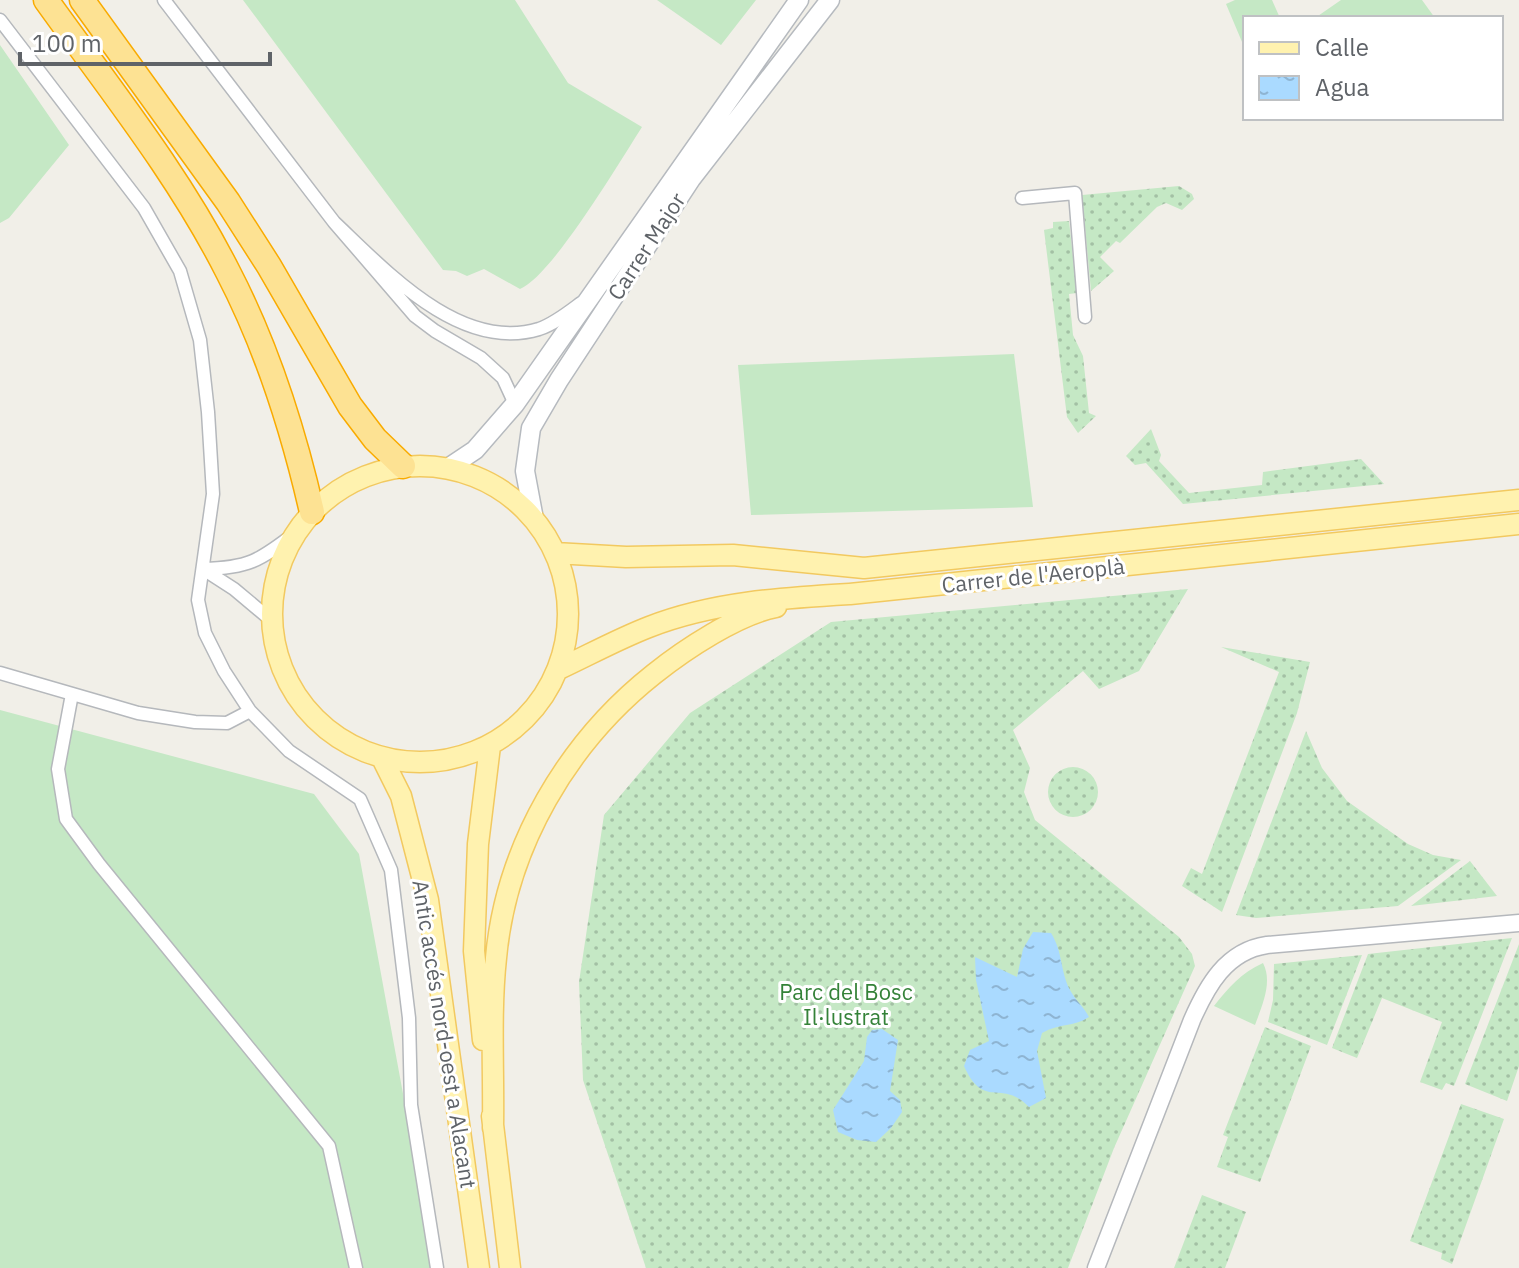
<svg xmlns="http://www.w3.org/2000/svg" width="1519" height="1268" font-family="'IBM Plex Sans',sans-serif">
	<defs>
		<pattern id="garden-dots" width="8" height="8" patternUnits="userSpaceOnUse" patternTransform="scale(2)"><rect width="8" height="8" fill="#c5e8c5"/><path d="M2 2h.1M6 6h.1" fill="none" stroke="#a3c0a4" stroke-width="1.8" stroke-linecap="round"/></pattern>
		<pattern id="water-ripples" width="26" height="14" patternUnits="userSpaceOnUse" patternTransform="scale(2)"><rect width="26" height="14" fill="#aadaff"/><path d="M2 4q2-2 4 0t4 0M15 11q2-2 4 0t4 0" fill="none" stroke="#8eb4d2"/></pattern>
	</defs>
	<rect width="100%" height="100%" fill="#f1efe8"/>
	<path fill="#c5e8c5" d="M 243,0 L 515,0 L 568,83 L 642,127 C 620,161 552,276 520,289 L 484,269 L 467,276 L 456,271 L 443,270 Z
		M 657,0 L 756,0 L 721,45 Z
		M 1235,0 L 1272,0 L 1280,18 L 1245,18 L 1245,49 L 1226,4 Z
		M 1341,0 L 1422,0 L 1435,18 L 1315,18 Z
		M 0,45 L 69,145 L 9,218 L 0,223 Z
		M 1014,354 L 1033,507 L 751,515 L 738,365 Z
		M 0,710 L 314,794 L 359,854 L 435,1268 L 0,1268 Z
		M 1263,963 C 1273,982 1262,1006 1255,1025 L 1214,1006 C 1229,987 1241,973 1263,963 Z"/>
	<path fill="url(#garden-dots)" d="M 1179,186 L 1192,194 L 1194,199 L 1182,210 L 1166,203 L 1157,207 L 1120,243 L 1116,241 L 1100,257 L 1114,271 L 1091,291 L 1082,195 Z
		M 1069,221 L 1077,293 L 1069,294 L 1073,335 L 1083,356 L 1089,413 L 1096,416 L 1078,433 L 1067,417 L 1044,230 L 1053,228 L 1053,222 Z
		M 1151,429 L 1161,455 L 1159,461 L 1189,493 L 1262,485 L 1263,472 L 1361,459 L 1384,484 L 1183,504 L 1146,463 L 1135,465 L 1126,456 Z
		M 1188,589 L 1139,671 L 1099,689 L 1083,671 L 1013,730 L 1030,768 L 1024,792 L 1035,820 L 1179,937 L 1192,954 L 1195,966 L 1114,1148 L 1068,1268 L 646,1268 L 583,1080 L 579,982 L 604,815 L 690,713 L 831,622 Z
		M 1221,647 L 1310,662 L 1297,713 L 1222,912 L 1182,886 L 1191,868 L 1202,874 L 1279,672 Z
		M 1306,731 L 1322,768 L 1347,801 L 1408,844 L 1433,855 L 1461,860 L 1398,906 L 1256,918 L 1236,915 Z
		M1048 792a25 25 0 1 1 50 0a25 25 0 1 1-50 0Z
		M 1470,861 L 1497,896 L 1411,906 Z
		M 1512,938 L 1454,1086 L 1446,1083 L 1442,1090 L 1420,1082 L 1442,1022 L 1382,998 L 1357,1058 L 1332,1048 L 1368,954 Z
		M 1519,944 L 1519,1066 L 1507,1101 L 1465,1084 Z
		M 1362,955 L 1327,1045 L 1268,1022 L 1273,1000 L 1274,964 Z
		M 1265,1027 L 1311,1046 L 1260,1182 L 1217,1167 L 1228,1137 L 1223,1135 Z
		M 1461,1104 L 1504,1119 L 1452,1264 L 1441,1259 L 1442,1253 L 1410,1241 Z
		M 1202,1195 L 1246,1212 L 1225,1268 L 1174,1268 Z"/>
	<path fill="url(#water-ripples)" d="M 1033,932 L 1051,933 C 1063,952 1060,971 1070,990 C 1075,1000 1084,1007 1089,1017 C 1072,1028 1062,1022 1042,1033 L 1037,1051 L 1046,1098 L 1029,1107 C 1002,1078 984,1111 964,1066 L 970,1050 L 989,1041 L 976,980 L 975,957 L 1017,977 L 1023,949 Z
		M 882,1029 L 898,1040 L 890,1091 L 900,1100 L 902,1112 L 891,1128 L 876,1142 L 857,1140 L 838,1132 L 833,1110 L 864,1061 L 867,1037 L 872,1030 Z"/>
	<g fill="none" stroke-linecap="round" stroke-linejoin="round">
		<g stroke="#b5b8bc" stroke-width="15">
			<path id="minor" d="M 164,0 L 334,222
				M 0,20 L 144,208 L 180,271 L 200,340 L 208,412 L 213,494 L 198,600 L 205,633 L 224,671 L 250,711 L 289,751 L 360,799 L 391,870 L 409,1018 L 411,1105 L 437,1268
				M 1022,198 L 1075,193 L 1085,317
				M 515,404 L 503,378 L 481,358 L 435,331 L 415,316 L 334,222 C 385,270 460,353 539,329 C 554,324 569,312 581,303
				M 203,569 C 248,568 259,561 294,534
				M 203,569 L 234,589 L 271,620
				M 0,673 L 138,713 L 195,722 L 227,723 L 250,711
				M 72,694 L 58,769 L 66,819 L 99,864 L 329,1146 L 356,1268"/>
		</g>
		<g stroke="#b5b8bc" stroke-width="19">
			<path id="tertiary" d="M 1096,1268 L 1192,1020 C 1207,986 1226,951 1267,945 L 1519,923"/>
		</g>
		<g stroke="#b6babf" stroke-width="21">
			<path id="secondary" d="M 448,468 L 475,450 L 515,404 L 799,0
				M 534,519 L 525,471 L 531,428 L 559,380 L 691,179 L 830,0"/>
		</g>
		<g stroke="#f2c960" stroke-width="23">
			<path id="primary" d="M272 614a148 148 0 1 1 296 0a148 148 0 1 1-296 0Z
				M 555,553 L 626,557 L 733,555 L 864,568 L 1519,500
				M 559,669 C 589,655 618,639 649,627 C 713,602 782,598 850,594 L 1519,524
				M 382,758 L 401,796 L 428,900 L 479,1268
				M 483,1040 L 474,951 L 478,844 L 490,746
				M 492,1116 L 510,1268
				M 493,1128 C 494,1072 490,1013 496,958 C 506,846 568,742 654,674 C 684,650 738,614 776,607"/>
		</g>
		<g stroke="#f9ab00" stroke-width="27">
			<path id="motorway" d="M 46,0 C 109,88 179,175 228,272 C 267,347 293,429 312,512
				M 82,0 L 228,202 L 269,266 L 350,406 L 375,439 L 403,466"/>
		</g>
		<use href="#minor" stroke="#fff" stroke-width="12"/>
		<use href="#tertiary" stroke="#fff" stroke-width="16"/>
		<use href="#secondary" stroke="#fff" stroke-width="18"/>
		<use href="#primary" stroke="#fff2af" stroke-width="20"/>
		<use href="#motorway" stroke="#fde293" stroke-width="24"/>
	</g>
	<g text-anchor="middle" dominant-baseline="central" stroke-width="6" stroke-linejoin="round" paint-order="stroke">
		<g font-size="22" fill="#5f6368" stroke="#fff">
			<text transform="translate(646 246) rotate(-57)">Carrer Major</text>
			<text transform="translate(1033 575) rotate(-6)">Carrer de l'Aeroplà</text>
			<text transform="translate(445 1034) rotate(81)">Antic accés nord-oest a Alacant</text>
		</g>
		<g font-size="22" fill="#348238" stroke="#fff">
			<text x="846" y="991">Parc del Bosc<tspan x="846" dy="25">Il·lustrat</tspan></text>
		</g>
	</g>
	<rect x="1243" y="16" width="260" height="104" fill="#ffffff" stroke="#bfc1c3" stroke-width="2"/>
	<rect x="1259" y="42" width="40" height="12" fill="#fff2af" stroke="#bfc1c3" stroke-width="2"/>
	<text x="1315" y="56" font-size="24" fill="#5f6368">Calle</text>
	<rect x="1259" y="76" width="40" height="24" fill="url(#water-ripples)" stroke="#bfc1c3" stroke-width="2"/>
	<text x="1315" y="96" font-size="24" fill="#5f6368">Agua</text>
	<path d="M20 52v12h250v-12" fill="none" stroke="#5f6368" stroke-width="4"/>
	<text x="32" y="52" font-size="24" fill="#5f6368" stroke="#ffffff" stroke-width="6" paint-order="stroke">100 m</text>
</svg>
